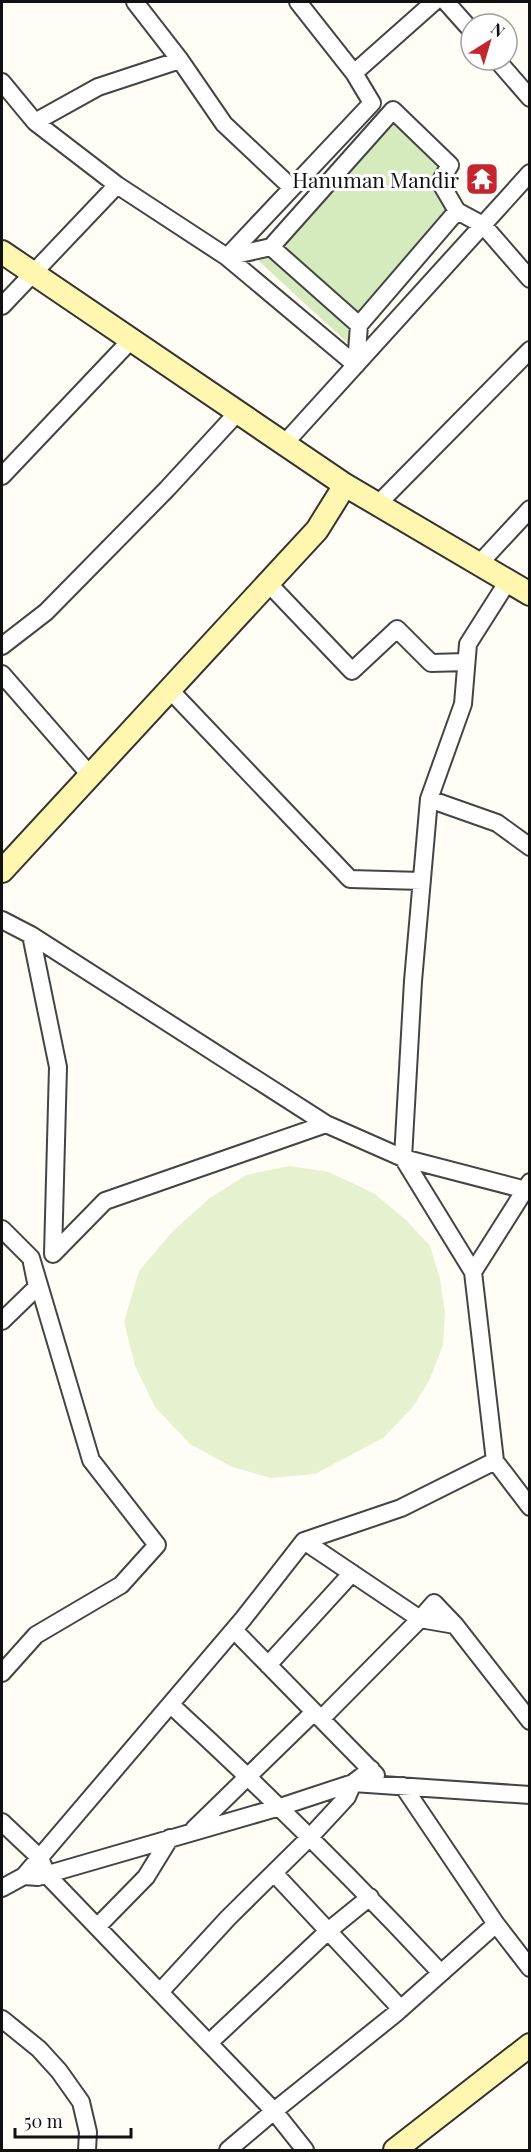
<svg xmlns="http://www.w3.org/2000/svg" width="531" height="2152" font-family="'Playfair Display',serif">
	<rect width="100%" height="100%" fill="#fffdf5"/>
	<path fill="#d5ebbd" d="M 395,100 L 461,169 L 445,184 L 459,216 L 350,345 L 252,255 Z"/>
	<path fill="#e6f2cf" d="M 290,1166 L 329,1172 L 375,1194 L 406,1220 L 430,1246 L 440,1279 L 445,1313 L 443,1345 L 430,1379 L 413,1407 L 383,1438 L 315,1474 L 271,1478 L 232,1467 L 190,1444 L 155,1407 L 135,1366 L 124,1322 L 139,1271 L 173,1231 L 210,1198 L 246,1175 Z"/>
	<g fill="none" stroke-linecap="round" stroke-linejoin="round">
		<g stroke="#444" stroke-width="20">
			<path id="street" d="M 135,2 L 180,60 L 224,124 L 292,188
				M 298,2 L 354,73
				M 446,2 L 471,30
				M 497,60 L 530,98
				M 2,82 L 35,122 L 98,87 L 180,60
				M 35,122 L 117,185 L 227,257 L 271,247
				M 457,211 L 440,182 L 450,165 L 393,110 L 271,247 L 359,325 L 457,211 L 483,225 L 530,279
				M 2,306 L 117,185
				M 356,365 L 227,257 L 372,103 L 354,73 L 434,2
				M 356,365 L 359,325
				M 284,444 L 530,173
				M 2,476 L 131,340
				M 378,504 L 530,350
				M 479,564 L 530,509
				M 268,583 L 352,671 L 397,629 L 431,663 L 466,662
				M 2,646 L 46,612 L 167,489 L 238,412
				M 2,674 L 90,775
				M 169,689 L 350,879 L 422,881
				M 429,799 L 497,823 L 530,847
				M 2,920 L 31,935 L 326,1124 L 403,1158 L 530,1191
				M 31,935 L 58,1067 L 53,1254 L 105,1201 L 326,1124
				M 530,1182 L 473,1272 L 495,1461 L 530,1507
				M 2,1229 L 31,1258 L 37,1287 L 2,1321
				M 473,1272 L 403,1158 L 413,981 L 429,799 L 463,704 L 468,644 L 508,581
				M 304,1541 L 401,1508 L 495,1461
				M 234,1630 L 376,1775
				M 268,1665 L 352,1573
				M 2,1673 L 36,1635 L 121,1585 L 157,1545 L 91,1460 L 31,1258
				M 171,1705 C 265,1791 354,1880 441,1973
				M 321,1719 L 420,1619 L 455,1625
				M 403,1786 L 496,1924
				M 2,1822 L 40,1858 L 47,1875 L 274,2111 L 305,2150
				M 194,1829 L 314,1712
				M 274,1873 L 401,2009
				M 24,1876 L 38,1877 L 280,1807 L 353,1783 L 530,1795
				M 2,1888 L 24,1876 L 243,1619 L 304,1541 L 420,1619 L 434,1603 L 455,1625 L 530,1721
				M 97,1927 L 146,1877 L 170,1838
				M 160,1992 L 228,1918 L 310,1837 L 347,1797 L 353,1783 L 371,1769
				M 2,2019 L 39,2049 L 59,2071 L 81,2102 L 88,2132 L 87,2150
				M 209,2043 L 328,1931 L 370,1897
				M 228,2150 L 274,2111 L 395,2014 L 496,1924 L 530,1968"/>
		</g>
		<g stroke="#333" stroke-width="26">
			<path id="secondary" d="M 2,252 L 345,485 L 530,594
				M 2,871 L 317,530 L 345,485
				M 395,2150 L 530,2045"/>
		</g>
		<use href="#street" stroke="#fff" stroke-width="16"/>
		<use href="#secondary" stroke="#fff6b0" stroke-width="22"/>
	</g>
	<defs>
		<g id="temple-square" transform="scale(1.725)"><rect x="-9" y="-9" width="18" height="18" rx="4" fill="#c4262e" stroke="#fff"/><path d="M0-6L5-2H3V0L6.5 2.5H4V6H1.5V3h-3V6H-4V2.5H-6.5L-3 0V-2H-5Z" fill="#fff"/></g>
	</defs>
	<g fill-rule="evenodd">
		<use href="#temple-square" x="482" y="179"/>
	</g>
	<g text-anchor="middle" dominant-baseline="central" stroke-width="6" stroke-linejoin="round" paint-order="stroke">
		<g font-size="21" fill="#111" stroke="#fff" text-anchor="end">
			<text x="459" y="179">Hanuman Mandir</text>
		</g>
	</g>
	<rect width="531" height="2152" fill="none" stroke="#111111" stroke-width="6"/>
	<g transform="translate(489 42) rotate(37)"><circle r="28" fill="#ffffff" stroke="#a0a0a0" stroke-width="1.5"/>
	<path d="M0-4.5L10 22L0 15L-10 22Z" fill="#c4262e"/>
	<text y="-9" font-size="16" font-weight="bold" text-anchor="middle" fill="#111111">N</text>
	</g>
	<path d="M15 2128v9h116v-9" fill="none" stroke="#111111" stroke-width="3"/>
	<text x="24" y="2128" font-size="18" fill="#111111" stroke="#ffffff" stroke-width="4.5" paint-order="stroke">50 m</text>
</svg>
